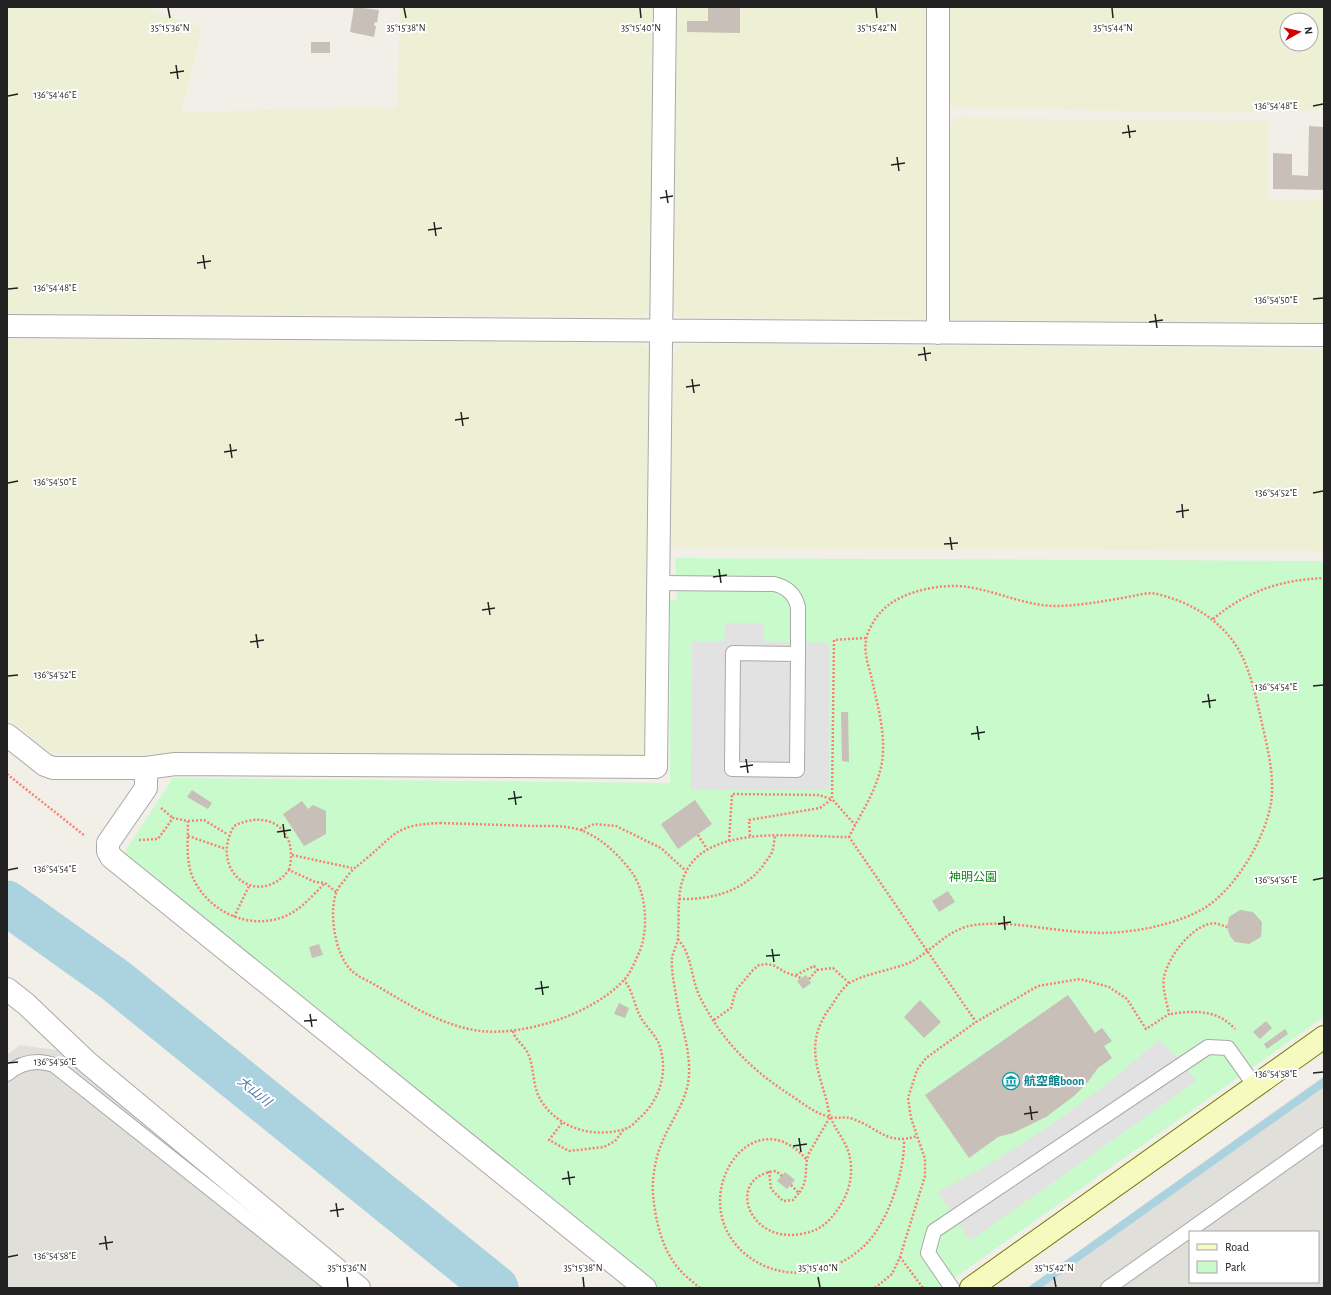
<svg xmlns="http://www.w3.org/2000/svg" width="1331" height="1295" font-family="'Alegreya Sans','Noto Sans JP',sans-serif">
	<rect width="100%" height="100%" fill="#f2efe9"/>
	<path fill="#e1dfda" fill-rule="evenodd" d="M 20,1045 L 63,1051 L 348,1288 L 7,1288 L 7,1055 Z
		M 1324,1076 L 1324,1288 L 1027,1288 ZM 1190,1232 L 1318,1232 L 1318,1282 L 1190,1282 Z"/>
	<path fill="#eef0d5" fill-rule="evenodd" d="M 7,7 L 153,7 L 153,11 L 202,28 L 182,112 L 397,107 L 400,7 L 655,7 L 651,310 L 642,317 L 7,313 Z
		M 676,7 L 928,7 L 926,319 L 682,318 L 673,311 Z
		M 946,7 L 1324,7 L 1324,110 L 1227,113 L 959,108 L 950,105 L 945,96 ZM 1287,20 L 1311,20 L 1311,44 L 1287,44 Z
		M 956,118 L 1269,121 L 1268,199 L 1324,199 L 1324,323 L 950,320 L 943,313 L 945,125 Z
		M 7,339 L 642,343 L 652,353 L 649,749 L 642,756 L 52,754 L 7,718 Z
		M 683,344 L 1324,349 L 1324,551 L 671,548 L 673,354 Z"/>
	<path fill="#c8facc" d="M 675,558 L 1324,561 L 1324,1017 L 940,1288 L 659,1288 L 124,853 L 173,778 L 670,783 L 670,601 L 677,599 Z"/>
	<path fill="#e2e2e2" d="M 725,623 L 764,623 L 764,642 L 829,643 L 829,790 L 691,790 L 692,641 L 724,642 Z
		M 1159,1040 L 1184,1063 L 1196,1081 L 970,1241 L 938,1192 L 991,1163 L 1051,1125 L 1107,1084 Z"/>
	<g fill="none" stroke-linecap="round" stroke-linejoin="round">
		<path stroke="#aad3df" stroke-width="8" d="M 1034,1288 L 1324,1082"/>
		<path stroke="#aad3df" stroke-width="45" d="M 7,903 L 115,980 L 496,1288"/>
	</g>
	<path fill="#c7bfb8" d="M 354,7 L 379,10 L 377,23 L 375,22 L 374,25 L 376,26 L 374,37 L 350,32 Z
		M 708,7 L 740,7 L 740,33 L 687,32 L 687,21 L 708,21 Z
		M 311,42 L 330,42 L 330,53 L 311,53 Z
		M 1309,126 L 1324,127 L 1324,190 L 1273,189 L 1273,153 L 1292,154 L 1292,175 L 1308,176 Z
		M 841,712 L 848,712 L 849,762 L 842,761 Z
		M 192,790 L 212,803 L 208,809 L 187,797 Z
		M 695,800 L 712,824 L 678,849 L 661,824 Z
		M 302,801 L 308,809 L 313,805 L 326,811 L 326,834 L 304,846 L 283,814 Z
		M 948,891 L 955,902 L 939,912 L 932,901 Z
		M 1240,910 L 1253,912 L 1262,922 L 1261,937 L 1249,944 L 1235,942 L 1230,936 L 1227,927 L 1229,917 Z
		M 319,944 L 323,955 L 312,958 L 309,947 Z
		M 806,975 L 811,983 L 803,989 L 797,981 Z
		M 1068,995 L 1095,1033 L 1102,1028 L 1112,1041 L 1104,1046 L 1112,1058 L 1098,1068 L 1087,1083 L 1074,1096 L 1046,1117 L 1013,1133 L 998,1137 L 969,1158 L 925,1095 Z
		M 920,1000 L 941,1022 L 924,1038 L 904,1017 Z
		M 619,1003 L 629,1008 L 625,1018 L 614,1014 Z
		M 1266,1021 L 1272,1028 L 1260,1039 L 1253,1032 Z
		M 1285,1029 L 1288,1034 L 1267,1049 L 1264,1044 Z
		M 785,1172 L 795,1180 L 787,1189 L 777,1181 Z"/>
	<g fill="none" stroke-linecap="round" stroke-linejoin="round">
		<g stroke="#a9a9a9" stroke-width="16">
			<path id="lane" d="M 660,583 L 774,584 C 787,587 795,594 798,607 L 798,654 L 797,770 L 732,769 L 733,653 L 798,654
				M 7,1074 C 21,1062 37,1059 54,1065 L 335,1288
				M 952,1288 L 928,1253 L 934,1231 L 1184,1063 L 1208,1047 L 1228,1048 L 1255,1086
				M 1108,1288 L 1324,1135"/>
		</g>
		<g stroke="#a9a9a9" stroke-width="24">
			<path id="street" d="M 7,326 L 1324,335
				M 938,333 L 938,7
				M 7,735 L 45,765 L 53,768 L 146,768 L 175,764 L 656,767 L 665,7
				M 146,768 L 146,788 L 108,843 L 108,851 L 111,857 L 645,1288
				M 7,989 L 26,1004 L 88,1063 L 359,1288"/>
		</g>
		<g stroke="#707d05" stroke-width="24">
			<path id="secondary" d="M 971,1288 L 1324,1037"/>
		</g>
		<path stroke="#fa8072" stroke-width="2.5" stroke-dasharray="2 2" stroke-linecap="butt" d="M 1213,619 C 1247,591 1280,580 1324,578
			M 7,774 L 85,836
			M 833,800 L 855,825
			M 161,808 L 173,818
			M 188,821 L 204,820 L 227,834
			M 440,823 C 471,824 502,825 533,826 C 548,826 568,825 583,831 C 603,839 621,857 633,874 C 647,895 649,933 638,955 C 634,964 630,974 623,981 C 592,1014 525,1036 480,1031 C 443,1026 409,1005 377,986 C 369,981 358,977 352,971 C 335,956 328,911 337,891 C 338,888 341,884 344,881 C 353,867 356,868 367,858 C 398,832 396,825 440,823 Z
			M 581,830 L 594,824 L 616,826 L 661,848 L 686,871
			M 698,835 L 707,849
			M 188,836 L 226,849
			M 750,836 L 749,820 L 820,808 L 832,799 L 834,640 L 865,638
			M 139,840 L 158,839 L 173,818 L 188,821 C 188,838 186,856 191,873 C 204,909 246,931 283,917 C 300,911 313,895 325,883 L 336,892
			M 729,841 L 732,794 L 819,795 L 831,799
			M 292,855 L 352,868
			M 289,870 C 299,831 270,808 234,826 C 208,871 258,910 289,870 L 315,882 L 325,883
			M 679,899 C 710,900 742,892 762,867 C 765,862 770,857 772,852 C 774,847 774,841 775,836
			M 234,917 L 249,886
			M 678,939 C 681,943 685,948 686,952 C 693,968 693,986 702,1001 C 724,1044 755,1073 795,1098 C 806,1106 817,1114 830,1117 C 838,1119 845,1116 853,1119 C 879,1128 887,1146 917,1136
			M 796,975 L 814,966 L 817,970
			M 809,979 L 817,970 L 833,968 L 849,983
			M 1171,1014 C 1195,1010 1218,1010 1235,1029
			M 714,1020 L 731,1008 L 736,990 L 753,970 L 759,965 L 768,964 L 775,966 L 785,972 L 801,978
			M 513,1031 C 515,1041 526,1046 529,1056 C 535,1071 532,1088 542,1102 C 560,1130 597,1139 628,1128 C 631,1126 635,1123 637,1120 C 660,1102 669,1071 659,1044 C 655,1034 645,1026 640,1016 C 634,1004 633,991 624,980
			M 562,1123 L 549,1140 L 569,1151 L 604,1147 L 615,1141 L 625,1128
			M 806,1159 C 751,1096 684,1199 743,1252 C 778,1284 834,1277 866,1244 C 888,1222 905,1171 904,1140
			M 769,1171 L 771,1189 L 783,1201 L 793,1200 L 799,1193
			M 782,1176 L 776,1171 C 725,1176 747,1244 801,1234 C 813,1232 822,1228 830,1219 C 848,1200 857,1173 847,1148 C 843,1138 835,1129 831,1118 C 830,1118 827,1103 827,1102 C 816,1064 805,1040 832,1005 C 836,999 841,990 847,985 C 860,974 894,970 911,962 C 930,952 947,931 969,926 C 989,922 1008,924 1028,926 C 1062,930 1096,936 1130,931 C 1155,928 1181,921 1203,909 C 1235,890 1265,839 1271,803 C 1275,775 1267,746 1261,719 C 1256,697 1251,674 1241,654 C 1224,622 1194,604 1161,595 C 1150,591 1139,595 1128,597 C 1105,601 1083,605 1060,606 C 1028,607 1000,592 968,587 C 942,583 899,591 881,612 C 875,618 866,633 866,641 C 864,652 868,665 871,675 C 876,700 884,725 883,751 C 882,783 863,809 849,837
			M 791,1185 L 799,1193 C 810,1178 803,1168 809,1153 L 830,1117
			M 900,1257 L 923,1288
			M 700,1288 C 693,1282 685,1276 679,1269 C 662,1250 655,1219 653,1194 C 652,1178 655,1160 661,1145 C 672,1116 691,1099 689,1065 C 688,1041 679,1019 676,995 C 674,984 671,969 672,958 C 673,951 678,944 678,937 C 680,909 674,880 696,858 C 730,826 805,837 849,837 L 976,1022
			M 875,1288 L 892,1274 L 900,1257 L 925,1176 L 925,1159 L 911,1118 L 908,1098 L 917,1070 L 926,1058 L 976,1022 L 1038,986 L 1080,979 L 1109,987 L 1127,999 L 1146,1029 L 1169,1014 C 1167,1003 1162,988 1164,977 C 1168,958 1189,929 1209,924 C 1216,922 1221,925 1227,927"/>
		<use href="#lane" stroke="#fff" stroke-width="14"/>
		<use href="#street" stroke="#fff" stroke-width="22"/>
		<use href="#secondary" stroke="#f7fabf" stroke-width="22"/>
	</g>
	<path fill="none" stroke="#222" stroke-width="1.5" d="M 168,8 L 170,18M 404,8 L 406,18M 640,8 L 641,18M 876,8 L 877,18M 1112,8 L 1113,18M 176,65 L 178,79M 170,73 L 184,71M 8,96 L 18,94M 1313,106 L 1323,104M 1128,125 L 1130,138M 1122,133 L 1136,131M 897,157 L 899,171M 891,165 L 905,163M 666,190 L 668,203M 660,198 L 673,196M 434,222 L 436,236M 428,230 L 442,228M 203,255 L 205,269M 197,263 L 211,261M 8,289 L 18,288M 1313,299 L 1323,298M 1155,314 L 1157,328M 1149,322 L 1163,320M 924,347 L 926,361M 918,355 L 931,353M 692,379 L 694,393M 686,387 L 700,385M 461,412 L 463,426M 455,420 L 469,418M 230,444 L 232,458M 224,452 L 237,450M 8,483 L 18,481M 1313,493 L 1323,491M 1182,504 L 1183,518M 1176,512 L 1189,510M 950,537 L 952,550M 944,544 L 958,543M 719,569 L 721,583M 713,577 L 727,575M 488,602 L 490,615M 482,610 L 495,608M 256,634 L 258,648M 250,642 L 264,640M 8,676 L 18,675M 1313,686 L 1323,685M 1208,694 L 1210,708M 1202,702 L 1216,700M 977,726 L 979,740M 971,734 L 985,732M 746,759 L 748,773M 740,767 L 753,765M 514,791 L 516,805M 508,799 L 522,797M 283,824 L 285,838M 277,832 L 291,830M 8,870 L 18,868M 1313,880 L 1323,878M 1004,916 L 1005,930M 998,924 L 1011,922M 772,949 L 774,962M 766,956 L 780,955M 541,981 L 543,995M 535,989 L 549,987M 310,1014 L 312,1027M 304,1021 L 317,1020M 8,1063 L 18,1062M 1313,1073 L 1323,1072M 1030,1106 L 1032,1120M 1024,1114 L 1038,1112M 799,1138 L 801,1152M 793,1146 L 807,1144M 568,1171 L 570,1185M 562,1179 L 575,1177M 336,1203 L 338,1217M 330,1211 L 344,1209M 105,1236 L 107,1250M 99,1244 L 113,1242M 8,1257 L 18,1255M 347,1277 L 348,1287M 583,1277 L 584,1287M 818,1277 L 820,1287M 1054,1277 L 1056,1287"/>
	<defs>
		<g id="museum-ring" transform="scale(0.9)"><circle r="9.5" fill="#fff" stroke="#0f9aa8" stroke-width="1.5"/><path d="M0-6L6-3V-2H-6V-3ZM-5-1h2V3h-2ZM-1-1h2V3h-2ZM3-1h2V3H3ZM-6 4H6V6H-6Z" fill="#0f9aa8"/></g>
	</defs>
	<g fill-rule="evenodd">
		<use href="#museum-ring" x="1011" y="1081"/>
	</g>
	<g text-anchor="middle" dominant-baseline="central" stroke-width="4" stroke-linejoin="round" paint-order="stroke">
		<g font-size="12" fill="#0c8416" stroke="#fff">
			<text x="973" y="877">神明公園</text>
		</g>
		<g font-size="12" font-weight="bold" fill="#0d838f" stroke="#fff" text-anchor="start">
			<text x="1024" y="1081">航空館boon</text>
		</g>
		<g font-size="13" font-style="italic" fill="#4a7aab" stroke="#fff">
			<text transform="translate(254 1092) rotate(39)">大山川</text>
		</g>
	</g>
	<g font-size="10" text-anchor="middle" fill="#222" stroke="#fff" stroke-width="4" stroke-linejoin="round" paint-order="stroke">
		<text x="170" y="31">35°15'36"N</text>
		<text x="406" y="31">35°15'38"N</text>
		<text x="641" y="31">35°15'40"N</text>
		<text x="877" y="31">35°15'42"N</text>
		<text x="1113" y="31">35°15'44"N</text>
		<text x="55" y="98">136°54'46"E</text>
		<text x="1276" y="109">136°54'48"E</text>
		<text x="55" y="291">136°54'48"E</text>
		<text x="1276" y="303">136°54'50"E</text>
		<text x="55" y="485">136°54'50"E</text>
		<text x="1276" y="496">136°54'52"E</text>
		<text x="55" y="678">136°54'52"E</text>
		<text x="1276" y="690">136°54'54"E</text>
		<text x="55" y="872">136°54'54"E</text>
		<text x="1276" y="883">136°54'56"E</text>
		<text x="55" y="1065">136°54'56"E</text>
		<text x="1276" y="1077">136°54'58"E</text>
		<text x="55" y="1259">136°54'58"E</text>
		<text x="347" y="1271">35°15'36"N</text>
		<text x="583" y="1271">35°15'38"N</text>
		<text x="818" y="1271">35°15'40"N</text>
		<text x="1054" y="1271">35°15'42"N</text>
	</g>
	<rect width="1331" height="1295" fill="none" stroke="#222222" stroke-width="16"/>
	<rect x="1189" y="1231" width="130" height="52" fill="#ffffff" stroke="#a7a7a7"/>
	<rect x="1197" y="1244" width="20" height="6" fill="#f7fabf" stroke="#a7a7a7"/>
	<text x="1225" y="1251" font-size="12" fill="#222222">Road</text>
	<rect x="1197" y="1261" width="20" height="12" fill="#c8facc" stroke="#a7a7a7"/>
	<text x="1225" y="1271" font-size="12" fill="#222222">Park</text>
	<g transform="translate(1299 32) rotate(82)"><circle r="19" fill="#ffffff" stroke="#a7a7a7"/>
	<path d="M0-3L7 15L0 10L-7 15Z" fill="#d40000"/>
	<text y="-6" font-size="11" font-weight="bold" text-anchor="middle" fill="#222222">N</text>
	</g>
</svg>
